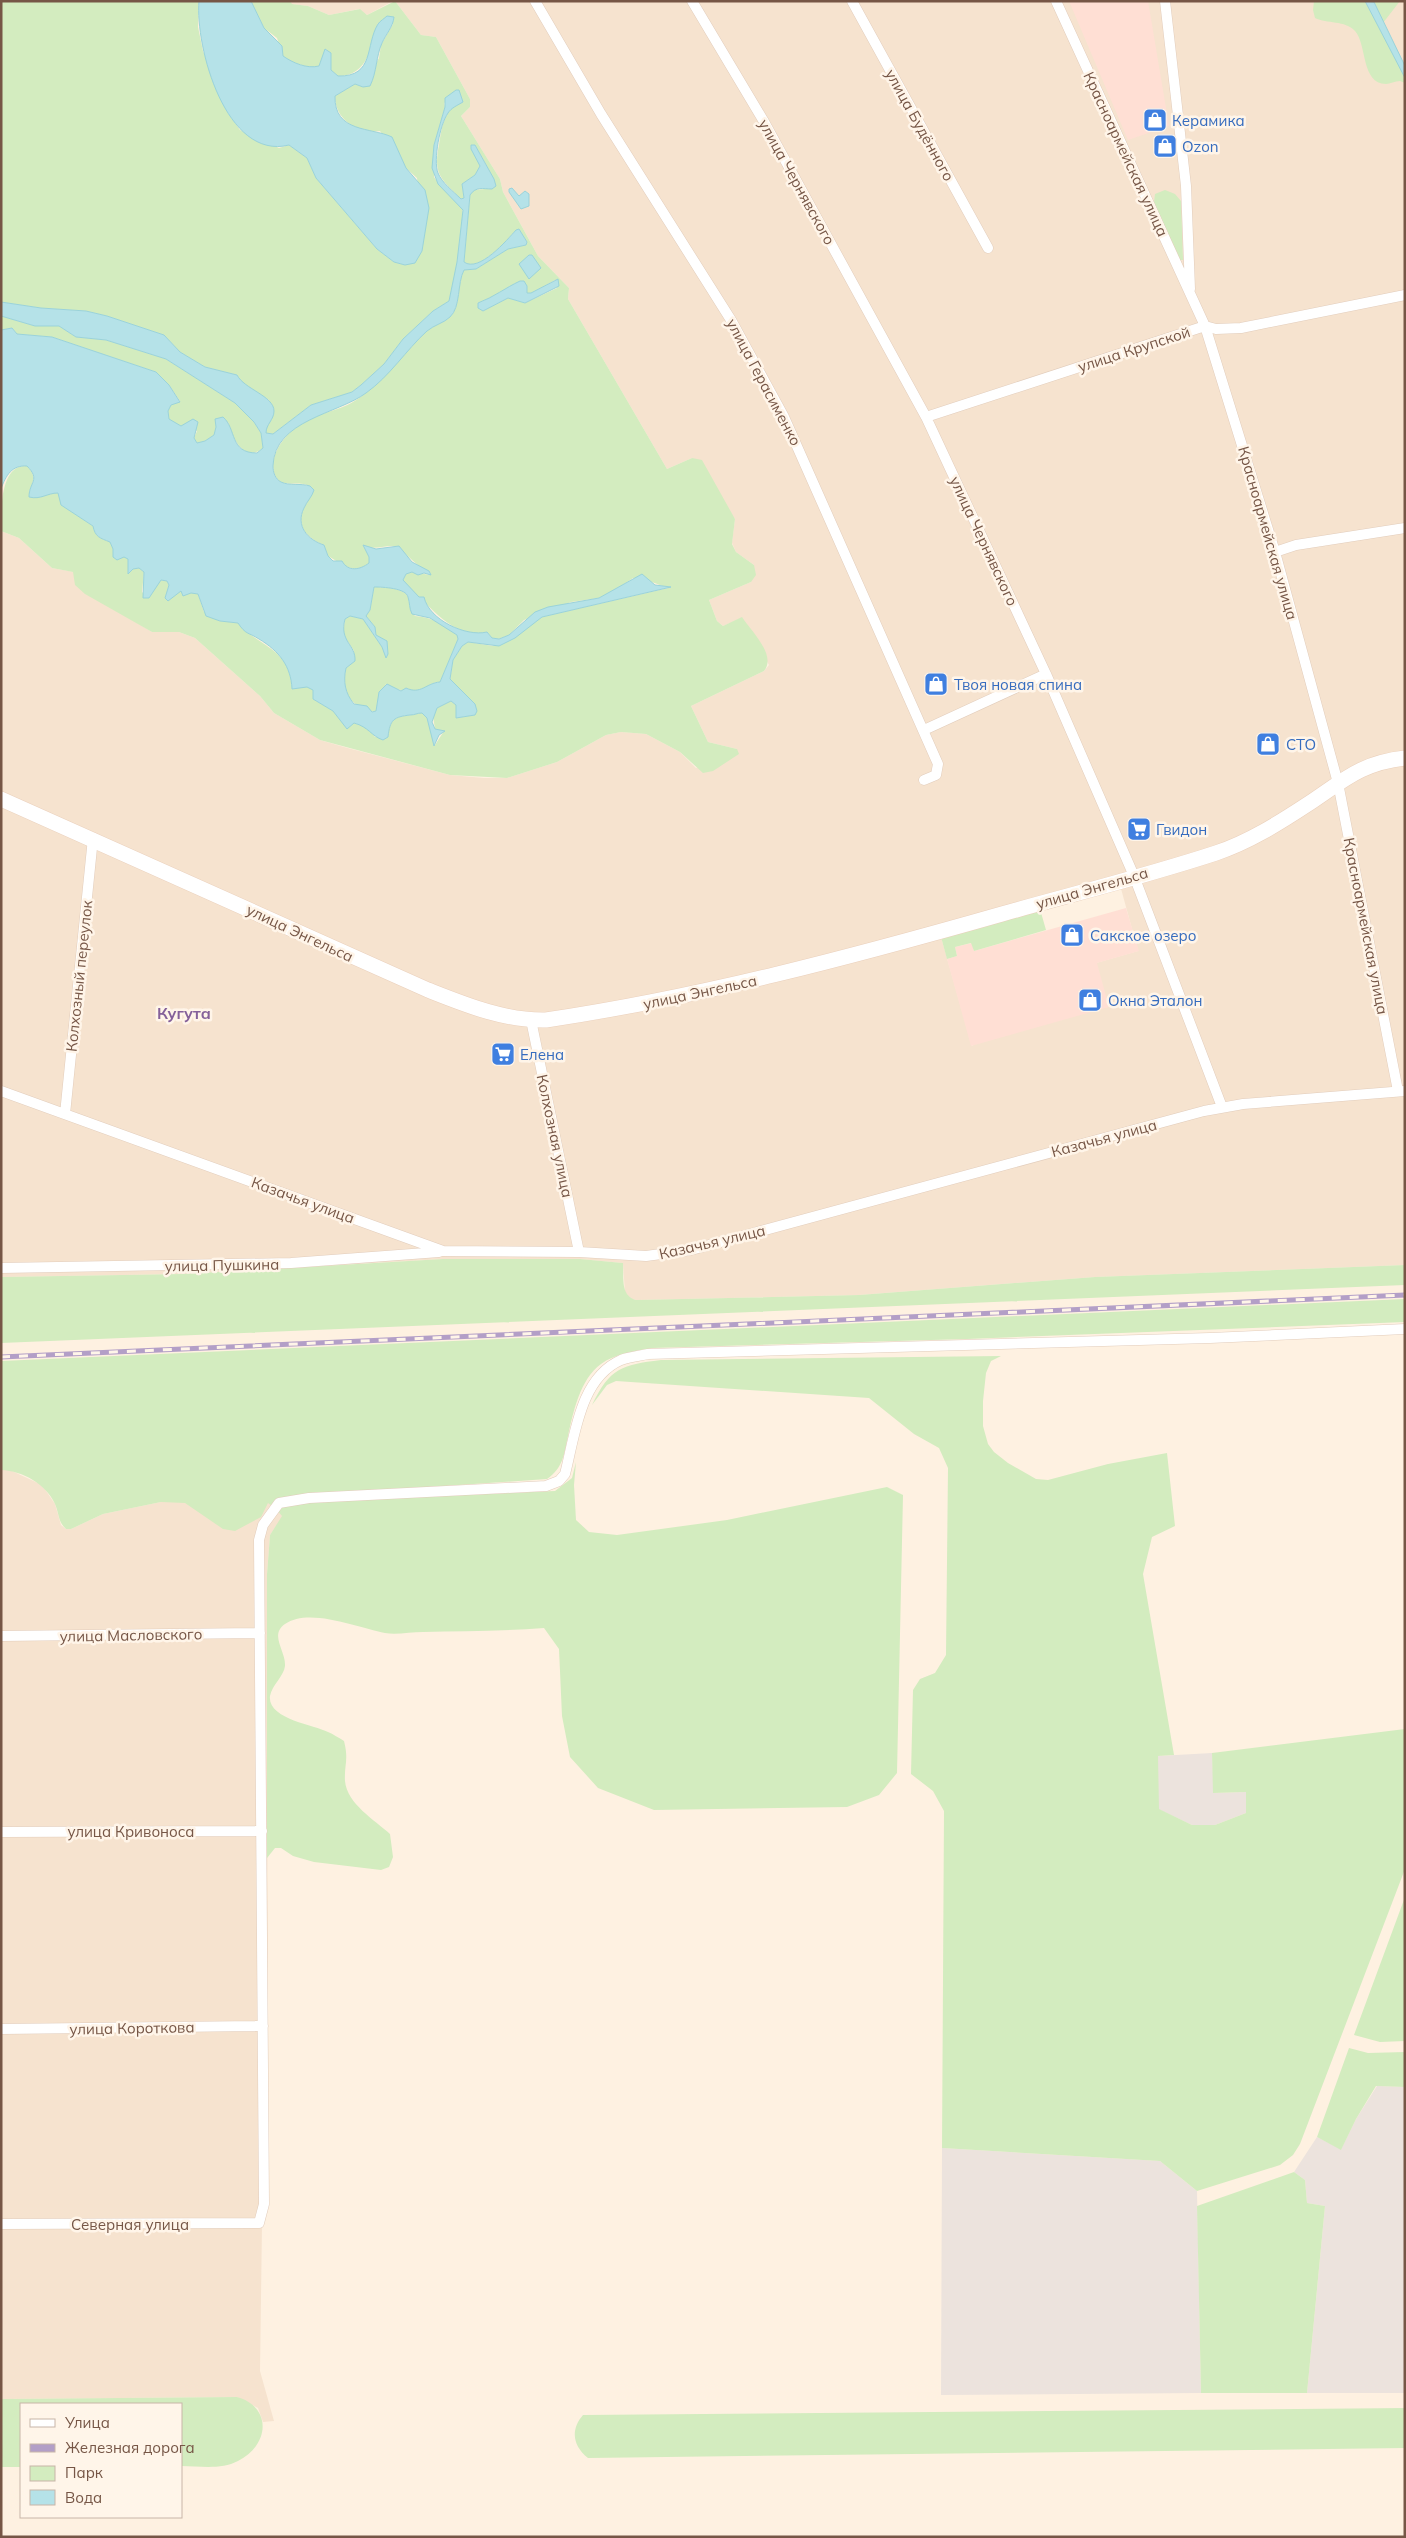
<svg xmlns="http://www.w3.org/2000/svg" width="1406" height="2538" font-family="Mulish,sans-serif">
	<rect width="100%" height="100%" fill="#fef1e1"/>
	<path fill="#f6e3cf" d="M 290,1 L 393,1 L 367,15 L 359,9 L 329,15 L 308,6 L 291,4 Z
		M 395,1 L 1405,1 L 1405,752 L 1370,758 L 1354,765 L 1291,807 L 1241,836 L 1214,847 L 908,935 L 790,965 L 559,1014 L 514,1013 L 427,984 L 1,791 L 1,531 L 19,538 L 52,568 L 74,572 L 121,613 L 152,632 L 179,632 L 195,638 L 260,696 L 274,713 L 320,740 L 344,747 L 450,775 L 484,778 L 507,778 L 557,762 L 606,735 L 621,732 L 646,734 L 680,752 L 696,768 L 737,749 L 708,742 L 691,706 L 764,671 L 769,665 L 742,618 L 723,626 L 717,621 L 709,600 L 751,582 L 754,565 L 736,552 L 732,543 L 735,519 L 692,458 L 667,469 L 568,299 L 569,288 L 538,256 L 503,192 L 500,179 L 461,116 L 470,107 L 470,99 L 436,37 L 421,35 Z
		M 1405,765 L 1405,1265 L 1095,1277 L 859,1295 L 636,1300 L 629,1298 L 625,1293 L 623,1263 L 580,1259 L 443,1259 L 183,1274 L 1,1277 L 1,806 L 512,1025 L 539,1028 L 595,1020 L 941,937 L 972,1046 L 1096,963 L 1138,951 L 1120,885 L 1199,864 L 1346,784 L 1380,769 Z
		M 1,1470 L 10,1470 L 42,1485 L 55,1504 L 61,1525 L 66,1529 L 71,1529 L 103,1514 L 161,1502 L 268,1502 L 283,1516 L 270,1535 L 267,1574 L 268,2205 L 262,2224 L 260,2371 L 274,2421 L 263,2422 L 258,2408 L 237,2397 L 1,2399 Z"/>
	<path fill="#ffdfd4" d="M 1069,1 L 1148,1 L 1169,126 L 1128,140 Z
		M 1126,908 L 1139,951 L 1097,963 L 1109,1007 L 971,1046 L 947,959 L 957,956 L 955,947 L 972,943 L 974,951 Z"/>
	<path fill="#ece3dd" d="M 1212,1753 L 1214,1793 L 1246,1792 L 1246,1813 L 1215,1825 L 1192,1825 L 1158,1809 L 1158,1756 Z
		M 1377,2086 L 1405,2087 L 1405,2393 L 1307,2393 L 1325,2206 L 1307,2203 L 1305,2180 L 1294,2172 L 1317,2137 L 1341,2149 L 1356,2119 Z
		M 942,2148 L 1160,2161 L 1197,2191 L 1201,2393 L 941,2395 Z"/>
	<path fill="#d3ecbf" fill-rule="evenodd" d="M 1,1 L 199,1 L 198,27 L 203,51 L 228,113 L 240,130 L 279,148 L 289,145 L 307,158 L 316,178 L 377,249 L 394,262 L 405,265 L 422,251 L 424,232 L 417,178 L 406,168 L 380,131 C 358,134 335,120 335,96 L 355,84 L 363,87 L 379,58 L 381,45 L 393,24 L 378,23 C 371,47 368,76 338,76 L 331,70 L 326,49 L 319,66 L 312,68 L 291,62 L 283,56 L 277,38 L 264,28 L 251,1 L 290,1 L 292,4 L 308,6 L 329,15 L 360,9 L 367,15 L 395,1 L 421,35 L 436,37 L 470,99 L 470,107 L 461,116 L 500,179 L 503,192 L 538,256 L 569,288 L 568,299 L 667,469 L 692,458 L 702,460 L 735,519 L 732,544 L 736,552 L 754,565 L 756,575 L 751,582 L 709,600 L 717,621 L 723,626 L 742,617 C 751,631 777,655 764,671 L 691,706 L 708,742 L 737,749 L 739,754 L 713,771 L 703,773 L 680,752 L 646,734 L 621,732 L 606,735 L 557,762 L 507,778 L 450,775 L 320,740 L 274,713 L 260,696 L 195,638 L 179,632 L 152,632 L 85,594 L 75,585 L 73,572 L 52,568 L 19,538 L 1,531 C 1,509 0,464 27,466 C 36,475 34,480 29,492 L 40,496 L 58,492 L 62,505 L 93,526 C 95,537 100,538 110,542 L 113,549 L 129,559 L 129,573 L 133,569 L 139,568 L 144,572 L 142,592 L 149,598 L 160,580 L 167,581 L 169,585 L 165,598 L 181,590 L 198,594 L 204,612 L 220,621 L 238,623 C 260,648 290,648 292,689 L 307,686 L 313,690 L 313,699 L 333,711 L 347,728 L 354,723 L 369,728 L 375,737 L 388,737 C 390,719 394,717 411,715 C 415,715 417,713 422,713 L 427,718 L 435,745 L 444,731 L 435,729 L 433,716 L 437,708 L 451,701 L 456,705 L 456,718 L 475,715 L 475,704 L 450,680 L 453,660 L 462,646 L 468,642 L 493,646 L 542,617 L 668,588 C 657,584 646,579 633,578 L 614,591 L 599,598 L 571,602 L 524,620 L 509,635 L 498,639 L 492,638 L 487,632 C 451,640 431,604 406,586 L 403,580 L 406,574 L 412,572 L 430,575 C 421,569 399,546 392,546 C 381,546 374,550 364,546 L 369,557 L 369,563 L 363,567 L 354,569 L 345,566 L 328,556 L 324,545 C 308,539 295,526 304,508 C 307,501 312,497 313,490 C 303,476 282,492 275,475 C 266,453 292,426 310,418 C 324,412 340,410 353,402 C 383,384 402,354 427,331 C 433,325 444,323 450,317 C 461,307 457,283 464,270 L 476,269 L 508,249 L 526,245 L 527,242 L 519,229 L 516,230 C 507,240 479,273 464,262 L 470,195 L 473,190 L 485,189 L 489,170 L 475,145 L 480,166 L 475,175 L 462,184 L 464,198 L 461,199 C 441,179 433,174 439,145 C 441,132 442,122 449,111 L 444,102 L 445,107 L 434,145 L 434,177 C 441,188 458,196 462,209 C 467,221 453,285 449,301 L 433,311 L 403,339 L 384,364 L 361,385 L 352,392 L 311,405 L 273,434 L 266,433 L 266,427 L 272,418 L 269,400 L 241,383 L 237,375 L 205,367 L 180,352 L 164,335 L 107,316 L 86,311 L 41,308 L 1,302 ZM 555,280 L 557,288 L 525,303 L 508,298 L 483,311 L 478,303 L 496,296 L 527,291 L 527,293 L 532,293 Z
		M 1314,1 L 1365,1 L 1403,73 L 1405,83 L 1400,81 C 1395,81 1390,84 1386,84 C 1361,84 1367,44 1355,31 C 1345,20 1327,24 1315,18 L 1313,10 Z
		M 1374,1 L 1400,1 L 1383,23 Z
		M 1165,190 L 1175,194 L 1181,201 L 1183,260 L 1180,260 L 1154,202 L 1155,194 Z
		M 1,316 L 35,326 L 59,326 L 76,337 L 106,340 L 166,359 L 235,403 L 254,422 L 261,433 L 263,448 C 244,464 232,437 228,422 L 216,427 L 214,435 L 205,441 L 197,443 L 194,438 L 197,431 L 174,424 L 169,419 L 168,411 L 171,405 L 180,401 L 169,385 L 156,372 L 52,337 L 17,334 L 12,328 L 1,330 Z
		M 374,587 C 383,587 405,588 408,597 C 411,605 409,609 415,616 C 432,617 444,625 457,635 L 458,639 L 440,682 C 431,682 430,686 422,689 C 410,693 397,691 386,684 L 378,700 L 376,711 C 371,712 369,710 365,709 C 345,701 343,686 346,668 L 351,664 L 354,651 L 343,634 L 345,619 L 350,616 L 363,619 L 382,647 L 386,657 L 388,651 L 385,642 L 376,635 L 375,627 L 366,616 L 370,610 Z
		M 1040,909 L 1046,930 L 974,951 L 971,943 L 955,947 L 957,956 L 947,959 L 941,937 Z
		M 443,1259 L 580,1259 L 623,1263 C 624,1277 620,1296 636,1300 L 859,1295 L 1095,1277 L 1405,1265 L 1405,1285 L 1,1343 L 1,1277 L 183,1274 Z
		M 1405,1299 L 1405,1322 L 967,1339 L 652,1348 C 636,1351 614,1354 601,1364 C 580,1379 573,1413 568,1436 C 564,1455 563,1468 547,1479 L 283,1497 L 272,1506 L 268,1503 L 261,1517 L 235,1531 L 223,1529 L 185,1503 L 161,1502 L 103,1514 L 71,1529 L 66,1529 C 58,1522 59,1513 55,1504 C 46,1484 23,1471 1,1470 L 1,1361 Z
		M 1001,1356 L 991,1361 L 986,1373 L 983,1401 L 983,1426 L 988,1444 L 994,1452 L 1008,1463 L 1036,1479 L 1048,1480 L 1108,1464 L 1167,1453 L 1175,1526 L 1152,1537 L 1143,1574 L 1174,1755 L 1158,1756 L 1159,1809 L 1192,1825 L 1215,1825 L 1246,1813 L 1246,1792 L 1213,1793 L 1212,1753 L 1405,1729 L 1405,1869 L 1300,2144 L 1293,2155 L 1280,2165 L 1197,2191 L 1160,2161 L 942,2148 L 944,1811 L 933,1791 L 911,1774 L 913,1690 L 920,1679 L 935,1673 L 946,1655 L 948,1468 L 939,1448 L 914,1434 L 869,1398 L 616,1381 L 607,1385 L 592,1405 C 610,1368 621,1365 661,1360 Z
		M 576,1462 L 574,1485 L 576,1520 L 589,1532 L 617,1535 L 727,1520 L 887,1487 L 903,1495 L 897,1773 L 879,1795 L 847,1807 L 654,1810 L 598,1788 L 570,1757 L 562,1716 L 559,1649 L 544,1628 C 504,1631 463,1631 423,1632 C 411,1632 396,1635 385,1633 C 359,1628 309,1607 285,1624 C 269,1635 286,1651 285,1666 C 284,1676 272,1685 270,1696 C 267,1719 314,1725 328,1732 C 333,1734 339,1738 344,1741 C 349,1760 344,1765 345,1781 C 347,1804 375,1820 390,1834 L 393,1857 L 389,1867 L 381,1870 L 314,1862 L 293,1856 L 281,1848 L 275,1848 L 267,1858 L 267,1574 L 270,1535 L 282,1516 L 276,1509 L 303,1502 L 555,1491 L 572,1478 Z
		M 1405,1897 L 1405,2041 L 1380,2042 L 1354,2035 Z
		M 1349,2048 L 1368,2053 L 1405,2052 L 1405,2087 L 1376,2086 L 1356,2119 L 1341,2150 L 1317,2137 Z
		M 1294,2172 L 1305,2180 L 1307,2203 L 1325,2206 L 1307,2393 L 1201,2393 L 1197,2206 Z
		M 237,2397 C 273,2407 269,2446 238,2461 C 221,2470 200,2466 181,2466 L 181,2404 L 21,2404 L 21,2467 L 1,2467 L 1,2399 Z
		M 1405,2408 L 1405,2448 L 588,2458 C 573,2446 570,2430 583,2415 Z"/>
	<path fill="#b5e2e8" stroke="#9ad3da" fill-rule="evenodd" d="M 199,1 L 251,1 L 264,28 L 282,46 L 283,56 C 293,63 307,69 319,66 L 325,49 L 331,53 L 331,70 L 338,76 C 375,77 365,45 378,24 C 380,21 385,18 387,16 L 394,17 C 393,27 386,34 382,43 C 376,56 377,72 370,86 L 363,87 L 355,84 L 335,96 C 334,133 371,127 392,137 L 406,168 L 425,190 L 429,208 L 422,251 L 415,263 L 405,265 L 394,262 L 377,249 L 316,178 L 307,158 L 289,145 C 226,161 195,47 199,1 Z
		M 1365,1 L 1374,2 L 1405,66 L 1405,78 Z
		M 456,90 L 459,90 L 463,102 C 458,105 451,108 448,113 C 440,124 433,160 438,173 C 442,183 453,191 461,199 L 464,198 L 462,184 L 475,175 L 480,166 L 471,149 L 471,145 L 475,145 L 494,179 L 496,186 L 492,189 C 483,189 476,186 470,195 L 464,262 C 479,273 507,240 516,230 L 519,229 L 527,242 L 526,245 L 508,249 L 476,269 L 464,270 C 457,283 461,307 450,317 C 444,323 434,325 427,331 C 406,350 390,376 366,393 C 338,414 274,420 273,466 C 273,472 275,479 281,482 C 289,486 301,483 310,486 L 314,490 C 312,497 307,501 304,508 C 295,526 308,540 324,545 L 328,556 L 333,561 L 342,561 C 348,572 360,570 369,563 L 369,557 L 363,545 L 376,549 L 399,546 L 412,562 L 429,571 L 431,575 L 424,573 L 418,575 L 412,572 L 406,574 L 403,580 L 419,597 L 424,597 C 429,620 466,637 487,632 L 492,638 L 499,639 L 509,635 L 535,612 L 548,607 L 599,598 L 642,574 L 655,585 L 671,587 L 542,617 L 515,638 L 499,646 L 468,642 L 462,646 L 453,660 L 450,679 L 475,704 L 477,711 L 475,715 L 456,718 L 456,705 L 451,701 L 437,708 L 432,722 L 435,729 L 445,731 L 439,735 L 434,746 L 427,718 L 422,713 C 417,713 415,715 410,715 C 394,717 390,719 388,737 L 383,740 C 371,736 369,727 354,723 L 347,729 L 333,711 L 313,699 L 313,690 L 307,687 L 292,689 C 291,666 279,651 259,639 C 248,632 246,635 238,623 L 220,621 L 206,616 L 198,594 L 191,593 L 183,596 L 181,591 L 168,601 L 165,598 L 169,585 L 167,581 L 161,580 L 149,598 L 143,598 L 144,572 L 139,568 L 133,569 L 128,574 L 128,559 L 124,557 L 117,560 L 113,557 L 113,549 L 110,542 C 100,538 95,537 93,526 L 61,505 L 58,493 C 47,493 41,500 29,497 C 29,482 41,480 27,466 C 12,465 6,475 1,489 L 1,330 L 12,328 L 17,334 L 52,337 L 156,372 L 169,385 L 180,402 L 171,405 L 168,411 L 169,419 L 181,426 L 193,419 L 198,422 L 194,438 L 197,443 L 205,441 L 214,435 L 216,427 L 215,419 L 223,417 C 237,429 229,453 257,453 L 263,448 L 261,433 L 254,422 L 235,403 L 166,359 L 106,340 L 76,337 L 59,326 L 35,326 L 1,316 L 1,302 L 41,308 L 86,311 L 107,316 L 164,335 L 180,352 L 205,367 L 237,375 C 244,389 274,396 274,411 C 274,420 266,424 266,433 L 273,434 L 311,405 L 352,392 L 361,385 L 384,364 L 403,339 L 433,311 L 449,301 L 457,262 L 463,210 L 438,184 L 432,168 L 434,145 L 445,107 L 445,98 ZM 374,587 C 383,587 406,588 408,597 C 410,603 409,608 412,614 L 430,618 L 457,635 L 458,639 L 440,682 C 426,683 421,695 406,688 L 401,691 L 387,684 L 379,692 L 376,711 L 372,712 L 367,706 L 354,704 C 345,693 343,682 346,668 L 355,661 C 356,644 339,642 345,619 L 350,616 L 363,619 L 382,647 L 386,658 L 388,654 L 387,641 L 376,635 L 375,627 L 366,616 L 370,610 Z
		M 512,188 L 519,196 L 525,191 L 529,194 L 529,206 L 521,209 L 509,192 L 509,189 Z
		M 529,255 L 532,255 L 541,268 L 529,279 L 519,264 Z
		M 558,279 L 559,286 L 525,303 L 508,298 L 483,311 L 478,308 L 478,303 C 494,297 505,288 520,281 L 524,281 L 527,286 L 527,293 L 531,293 Z"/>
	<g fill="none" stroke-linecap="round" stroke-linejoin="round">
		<g stroke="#e2cdbc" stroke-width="11">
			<path id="street" d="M 535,1 L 601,114 L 731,320 L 784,417 L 938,764 L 936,775 L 924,780
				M 692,1 L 763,120 L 926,417 L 1046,674 L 1134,876 L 1222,1107
				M 852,1 L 988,248
				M 1056,1 L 1205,326 L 1275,552 L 1338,783 L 1398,1091
				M 1165,1 L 1186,186 L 1190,289
				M 926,417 L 1205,326 L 1216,329 L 1241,328 L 1405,295
				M 1275,552 L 1296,545 L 1405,528
				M 924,730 L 1046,674
				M 531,1020 L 579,1252
				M 1,1091 L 443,1251 L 579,1252 L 646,1256 L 691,1250 L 1204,1111 L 1243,1104 L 1405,1091
				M 65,1114 L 93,838
				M 1,1268 L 291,1263 L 439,1252
				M 1,1636 L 260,1633
				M 1,1832 L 262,1831
				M 1,2029 L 263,2026
				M 1,2224 L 259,2223 L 264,2204 L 259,1540 L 263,1525 L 279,1503 L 309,1498 L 546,1486 L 559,1481 L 565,1474 C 575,1435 580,1378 621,1360 C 629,1357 639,1356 648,1354 L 1210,1338 L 1405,1329"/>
		</g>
		<g stroke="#ead0bc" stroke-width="16">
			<path id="secondary" d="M 1,799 L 428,990 C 466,1005 505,1021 546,1020 C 701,997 851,957 1002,914 C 1073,894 1146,876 1216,853 C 1249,842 1279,823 1308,804 C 1343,781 1360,763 1405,758"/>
		</g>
		<use href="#street" stroke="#fff" stroke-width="10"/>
		<use href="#secondary" stroke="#fff" stroke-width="15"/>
		<g stroke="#b39fc7" stroke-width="5">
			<path id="rail" d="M 1,1357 L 1405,1295"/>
		</g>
		<use href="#rail" stroke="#fff5e9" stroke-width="3" stroke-dasharray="9" stroke-linecap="butt"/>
	</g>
	<defs>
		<g id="shop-square" transform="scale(1.25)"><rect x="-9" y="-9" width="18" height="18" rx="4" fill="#3f7fe0" stroke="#fff5e9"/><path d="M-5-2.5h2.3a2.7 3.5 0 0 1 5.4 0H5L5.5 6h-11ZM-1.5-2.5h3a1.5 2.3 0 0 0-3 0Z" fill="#fff"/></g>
		<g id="supermarket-square" transform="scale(1.25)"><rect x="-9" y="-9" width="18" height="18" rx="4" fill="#3f7fe0" stroke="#fff5e9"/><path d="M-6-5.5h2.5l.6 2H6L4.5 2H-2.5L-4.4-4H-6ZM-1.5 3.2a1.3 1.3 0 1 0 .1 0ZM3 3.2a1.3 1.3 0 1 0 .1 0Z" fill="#fff"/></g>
	</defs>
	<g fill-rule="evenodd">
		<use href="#shop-square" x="1155" y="120"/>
		<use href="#shop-square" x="1165" y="146"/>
		<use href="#shop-square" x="936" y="684"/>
		<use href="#shop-square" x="1268" y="744"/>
		<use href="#supermarket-square" x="1139" y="829"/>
		<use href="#shop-square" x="1072" y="935"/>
		<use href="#shop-square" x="1090" y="1000"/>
		<use href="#supermarket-square" x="503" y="1054"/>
	</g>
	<g text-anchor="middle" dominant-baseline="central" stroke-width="5" stroke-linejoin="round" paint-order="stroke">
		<g font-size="15" fill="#366cbe" stroke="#fff5e9" text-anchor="start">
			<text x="1172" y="120">Керамика</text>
			<text x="1182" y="146">Ozon</text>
			<text x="954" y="684">Твоя новая спина</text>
			<text x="1286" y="744">СТО</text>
			<text x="1156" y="829">Гвидон</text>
			<text x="1090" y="935">Сакское озеро</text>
			<text x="1108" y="1000">Окна Эталон</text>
			<text x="520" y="1054">Елена</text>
		</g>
		<g font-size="15" fill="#765646" stroke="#fff5e9">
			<text transform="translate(920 125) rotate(61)">улица Будённого</text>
			<text transform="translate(1126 154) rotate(65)">Красноармейская улица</text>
			<text transform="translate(797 182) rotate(61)">улица Чернявского</text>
			<text transform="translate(1134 349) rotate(-18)">улица Крупской</text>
			<text transform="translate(764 382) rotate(62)">улица Герасименко</text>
			<text transform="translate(1268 533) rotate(74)">Красноармейская улица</text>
			<text transform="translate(984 541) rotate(65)">улица Чернявского</text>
			<text transform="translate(1092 888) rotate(-16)">улица Энгельса</text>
			<text transform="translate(1366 926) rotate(79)">Красноармейская улица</text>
			<text transform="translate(300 933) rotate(25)">улица Энгельса</text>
			<text transform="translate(79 976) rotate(-84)">Колхозный переулок</text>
			<text transform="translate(700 992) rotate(-12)">улица Энгельса</text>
			<text transform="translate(555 1136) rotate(78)">Колхозная улица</text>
			<text transform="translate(1104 1138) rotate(-15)">Казачья улица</text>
			<text transform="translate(303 1200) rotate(20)">Казачья улица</text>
			<text transform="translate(712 1242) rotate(-13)">Казачья улица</text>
			<text transform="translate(222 1265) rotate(-1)">улица Пушкина</text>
			<text transform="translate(131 1635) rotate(-1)">улица Масловского</text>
			<text x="131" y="1831">улица Кривоноса</text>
			<text transform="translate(132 2028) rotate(-1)">улица Короткова</text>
			<text x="130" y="2224">Северная улица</text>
		</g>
		<g font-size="16" font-weight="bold" fill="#85619a" stroke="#fff5e9">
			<text x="184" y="1013">Кугута</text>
		</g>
	</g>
	<rect width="1406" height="2538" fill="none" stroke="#765646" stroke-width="5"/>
	<rect x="20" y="2403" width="162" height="115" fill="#fff5e9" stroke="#c8b5a8"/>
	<rect x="30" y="2419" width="25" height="8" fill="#ffffff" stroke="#c8b5a8"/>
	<text x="65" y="2428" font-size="15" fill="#765646">Улица</text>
	<rect x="30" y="2444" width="25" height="8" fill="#b39fc7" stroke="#c8b5a8"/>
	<text x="65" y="2453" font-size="15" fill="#765646">Железная дорога</text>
	<rect x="30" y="2466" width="25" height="15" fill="#d3ecbf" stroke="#c8b5a8"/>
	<text x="65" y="2478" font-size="15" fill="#765646">Парк</text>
	<rect x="30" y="2490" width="25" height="15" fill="#b5e2e8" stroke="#c8b5a8"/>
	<text x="65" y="2503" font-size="15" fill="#765646">Вода</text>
</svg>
